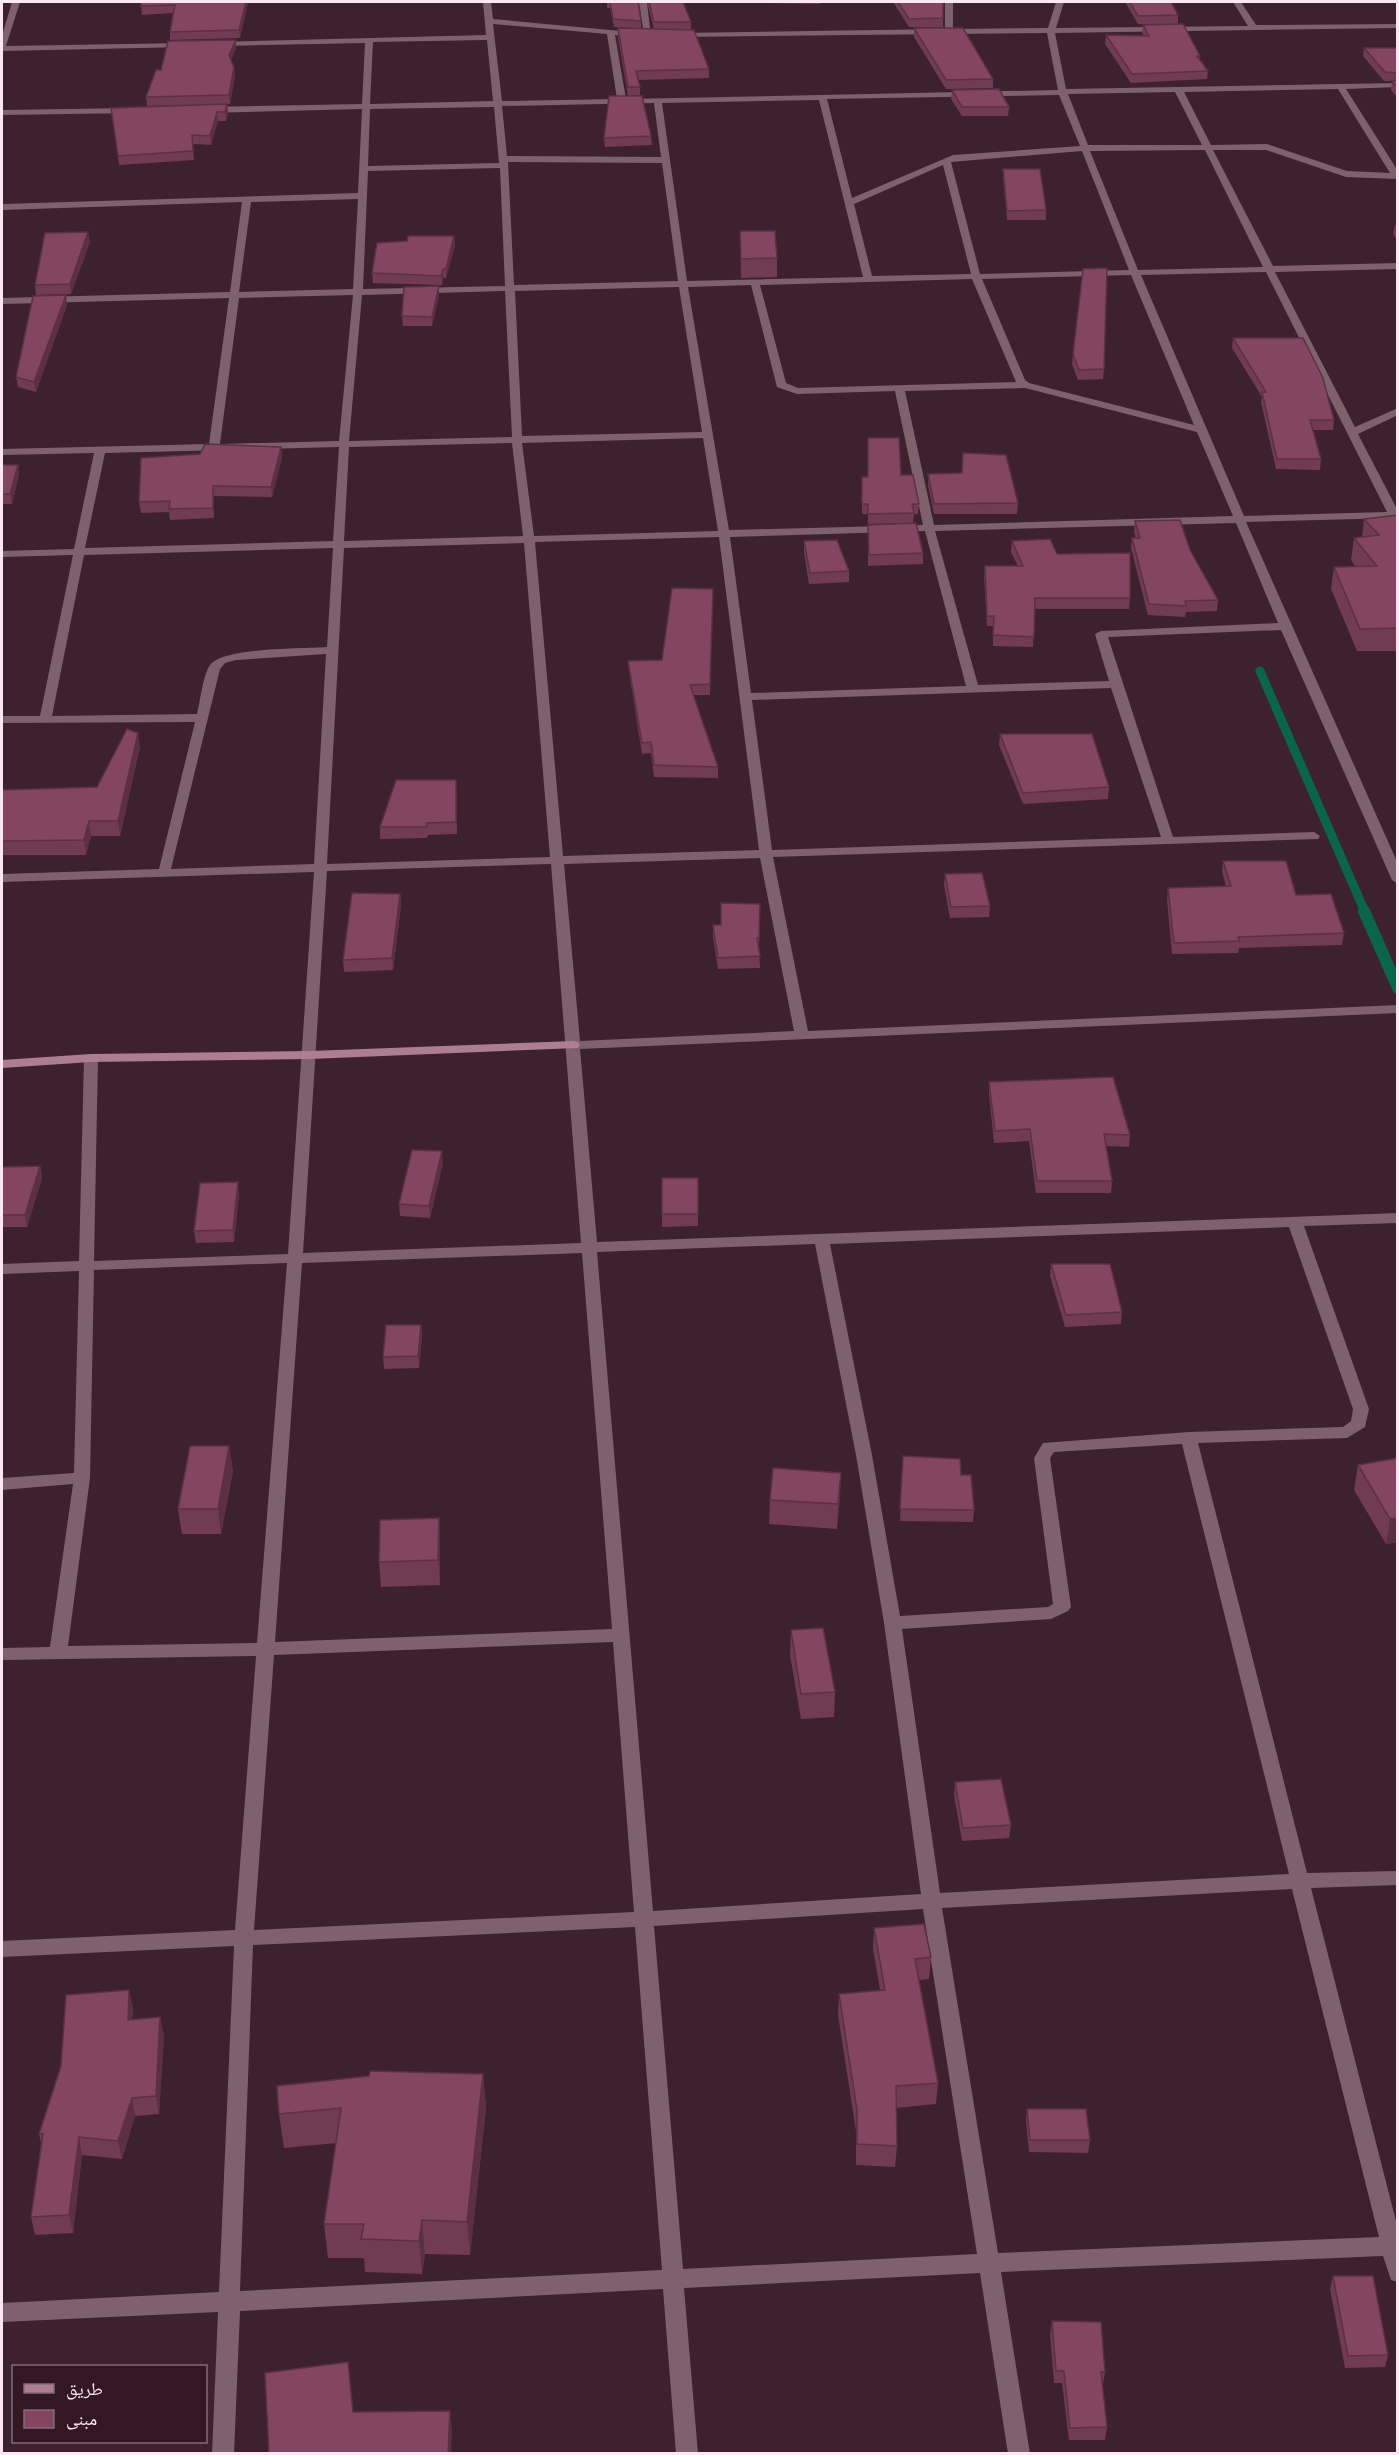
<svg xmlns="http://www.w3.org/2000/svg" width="1399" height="2455" font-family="Quicksand,'Noto Naskh Arabic',sans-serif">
	<rect width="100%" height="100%" fill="#3e212e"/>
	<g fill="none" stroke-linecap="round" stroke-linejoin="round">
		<path stroke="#0b6548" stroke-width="9" d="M 1260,671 L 1365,912"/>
		<path stroke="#0b6548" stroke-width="12" d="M 1364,911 L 1398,988"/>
		<path fill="#7e616c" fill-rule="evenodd" d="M 12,2 L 20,2 L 6,46 L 186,43 L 190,45 L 186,47 L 2,51 L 2,36 Z
			M 483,2 L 491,2 L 493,19 L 642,33 L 642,37 L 639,37 L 615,35 L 626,99 L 1058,90 L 1047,33 L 678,37 L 674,35 L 678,33 L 945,29 L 945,2 L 953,2 L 953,29 L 1048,28 L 1056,2 L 1064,2 L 1056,28 L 1248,26 L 1233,2 L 1241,2 L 1256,25 L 1398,24 L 1398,28 L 1055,33 L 1066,89 L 1398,83 L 1398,87 L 1346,89 L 1398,171 L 1398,179 L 1346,177 L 1266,150 L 1213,150 L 1273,266 L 1398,263 L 1398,269 L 1275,272 L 1355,427 L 1398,408 L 1398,415 L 1358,434 L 1398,511 L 1398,518 L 1246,522 L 1398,864 L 1398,884 L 1392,880 L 1281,630 L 1108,637 L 1173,837 L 1314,832 L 1320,836 L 1318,839 L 773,857 L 808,1031 L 1398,1005 L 1398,1013 L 580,1049 L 597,1242 L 1398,1213 L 1398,1223 L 1304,1226 L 1369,1409 L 1365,1427 L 1347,1438 L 1198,1443 L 1307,1873 L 1398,1871 L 1398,1885 L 1311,1888 L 1398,2229 L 1398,2282 L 1391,2280 L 1383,2256 L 1001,2272 L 1030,2454 L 1008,2454 L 980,2273 L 684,2288 L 698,2454 L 676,2454 L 663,2289 L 240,2311 L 234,2454 L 212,2454 L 218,2312 L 2,2322 L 2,2303 L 219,2292 L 234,1946 L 2,1957 L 2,1941 L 235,1930 L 256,1656 L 2,1660 L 2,1648 L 50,1647 L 73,1484 L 2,1490 L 2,1478 L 74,1473 L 79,1271 L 2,1274 L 2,1264 L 79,1261 L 84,1058 L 91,1054 L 98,1058 L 94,1261 L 288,1254 L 314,872 L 2,882 L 2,874 L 159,869 L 195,722 L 2,723 L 2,716 L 40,716 L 73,555 L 2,557 L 2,551 L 74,549 L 94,453 L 2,455 L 2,449 L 209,444 L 229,298 L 2,304 L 2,298 L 230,292 L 242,202 L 2,210 L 2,204 L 358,193 L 362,109 L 208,113 L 204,110 L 208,107 L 362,104 L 365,43 L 216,46 L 212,44 L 216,42 L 486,35 ZM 493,24 L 607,34 L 617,99 L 502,101 ZM 487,40 L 493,101 L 370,104 L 373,42 ZM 1338,89 L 1390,173 L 1347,171 L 1267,144 L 1211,145 L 1184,92 ZM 1175,92 L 1202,145 L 1088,145 L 1068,94 ZM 1059,95 L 1080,146 L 953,155 L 852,198 L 827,99 ZM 819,100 L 863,277 L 687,281 L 662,103 ZM 654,103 L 661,157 L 507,156 L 502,106 ZM 494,107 L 499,163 L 368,166 L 370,109 ZM 1205,150 L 1263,267 L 1138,270 L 1090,151 ZM 1082,151 L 1129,270 L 980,274 L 951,162 ZM 508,162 L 662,163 L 678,281 L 514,285 ZM 943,165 L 971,274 L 872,276 L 854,204 ZM 500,168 L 505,286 L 363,289 L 368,171 ZM 358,199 L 353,289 L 239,292 L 251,202 ZM 1266,272 L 1387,512 L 1244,516 L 1141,275 ZM 1131,275 L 1194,425 L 1029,383 L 1025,380 L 982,279 ZM 972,279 L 1016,382 L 798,388 L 786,383 L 760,285 ZM 751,285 L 777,387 L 797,394 L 895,391 L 923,525 L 729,530 L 688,287 ZM 679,287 L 702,432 L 522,436 L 515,291 ZM 505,291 L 512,437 L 349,441 L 362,295 ZM 353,295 L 339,441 L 220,444 L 239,298 ZM 1025,388 L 1197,432 L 1233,516 L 934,525 L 905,391 ZM 703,438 L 718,531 L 534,536 L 522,443 ZM 512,443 L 523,536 L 344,541 L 349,447 ZM 339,447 L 333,541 L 85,548 L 105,453 ZM 1236,523 L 1278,623 L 1101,631 L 1095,634 L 1109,681 L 978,685 L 935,531 ZM 925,531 L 966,686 L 751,693 L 730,537 ZM 719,537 L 759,850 L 563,856 L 535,542 ZM 524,543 L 550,857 L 327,864 L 344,548 ZM 333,548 L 327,647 C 302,649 224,647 210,665 C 203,675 200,702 197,714 L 52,716 L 84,555 ZM 326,654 L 314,864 L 171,869 L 220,669 L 225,663 L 236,660 ZM 1111,688 L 1161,837 L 772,850 L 752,700 ZM 760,858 L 794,1031 L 580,1041 L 564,864 ZM 551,864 L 581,1243 L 303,1253 L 327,871 ZM 1289,1227 L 1353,1409 L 1351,1421 L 1343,1427 L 1189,1432 L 1043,1443 L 1034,1458 L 1053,1604 L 1048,1607 L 900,1616 L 872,1455 L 830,1244 ZM 815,1244 L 856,1455 L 884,1623 L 921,1894 L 653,1911 L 597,1252 ZM 582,1253 L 612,1629 L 275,1642 L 302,1263 ZM 287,1263 L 257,1643 L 68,1646 L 90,1478 L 94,1270 ZM 1182,1444 L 1289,1874 L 940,1893 L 902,1629 L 1051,1619 L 1068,1611 L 1071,1607 L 1050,1458 L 1054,1452 ZM 613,1642 L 634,1912 L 254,1930 L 274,1655 ZM 1292,1889 L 1379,2237 L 998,2253 L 942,1908 ZM 923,1909 L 977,2254 L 683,2269 L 654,1926 ZM 635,1927 L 662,2270 L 240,2291 L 253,1945 Z
			M 639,2 L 647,2 L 651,37 L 644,35 Z
			M 130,108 L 134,111 L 133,113 L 2,115 L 2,110 Z"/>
		<path fill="#ad7e91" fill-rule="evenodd" d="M 573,1041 L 578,1042 L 580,1045 L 578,1048 L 310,1059 L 91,1062 L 2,1068 L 2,1060 L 91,1054 L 310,1051 Z"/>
	</g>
	<path fill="#713b53" d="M 248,2 L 240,38 L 170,40 L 170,32 L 173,13 L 142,15 L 141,6 Z
		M 607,2 L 640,2 L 638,2 L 641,21 L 641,29 L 654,29 L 647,2 L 683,2 L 691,22 L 691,30 L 709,69 L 709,78 L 638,80 L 640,87 L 640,95 L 628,96 L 618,37 L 618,28 L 629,28 L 614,27 L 610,8 L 607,8 Z
		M 714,2 L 820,2 L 820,4 Z
		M 893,2 L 943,2 L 943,27 L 909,27 Z
		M 1125,2 L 1171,2 L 1178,15 L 1178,24 L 1138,24 Z
		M 1143,25 L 1200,56 L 1200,59 L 1208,71 L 1207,79 L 1131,83 L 1105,44 L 1106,35 L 1144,36 L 1142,33 Z
		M 914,28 L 993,79 L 993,88 L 946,89 L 914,37 Z
		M 236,48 L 231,60 L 234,67 L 235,76 L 230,104 L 147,106 L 146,97 L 161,70 Z
		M 1364,48 L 1398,48 L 1398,98 L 1391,90 L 1392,81 L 1384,81 L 1363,56 Z
		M 952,90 L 1009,107 L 1008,116 L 962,116 L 951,99 Z
		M 227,104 L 228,113 L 226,121 L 218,121 L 211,145 L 193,144 L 194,160 L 119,165 L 111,108 Z
		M 651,136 L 652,145 L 605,147 L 604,138 Z
		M 1003,169 L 1046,210 L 1046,220 L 1007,220 L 1003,178 Z
		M 1395,225 L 1398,225 L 1398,242 L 1393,234 Z
		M 740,231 L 777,258 L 777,277 L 741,278 Z
		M 88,232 L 90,242 L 71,294 L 36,295 L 35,285 Z
		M 454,236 L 455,245 L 446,278 L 443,278 L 442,285 L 373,283 L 372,273 L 407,241 Z
		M 439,286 L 439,295 L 432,326 L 403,326 L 402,316 Z
		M 67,305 L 36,392 L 18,387 L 16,377 Z
		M 1233,338 L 1334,420 L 1333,430 L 1313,430 L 1321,459 L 1320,470 L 1276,469 L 1261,402 L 1262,397 L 1232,348 Z
		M 1073,354 L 1104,369 L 1103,379 L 1078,380 L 1072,364 Z
		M 281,447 L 282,457 L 272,497 L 214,496 L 214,518 L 170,520 L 169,512 L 141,513 L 139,502 L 200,454 Z
		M 2,465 L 18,465 L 19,475 L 12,504 L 2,504 Z
		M 962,473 L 1018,503 L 1017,514 L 934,514 L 928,485 L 928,474 Z
		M 901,475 L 919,504 L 918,514 L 914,514 L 913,523 L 868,524 L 868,514 L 862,514 L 862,477 Z
		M 1398,515 L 1398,651 L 1357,651 L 1331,589 L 1334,567 L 1356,567 L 1351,560 L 1354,538 L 1362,537 L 1364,519 Z
		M 1135,521 L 1190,550 L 1218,600 L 1217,611 L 1186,612 L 1185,617 L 1148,615 L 1131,548 L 1132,538 L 1136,538 L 1134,532 Z
		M 868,525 L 923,553 L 923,564 L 868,566 Z
		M 804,541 L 849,571 L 849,582 L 809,584 L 804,552 Z
		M 1012,541 L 1057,554 L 1130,598 L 1129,609 L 1035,609 L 1033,647 L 993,646 L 993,626 L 987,626 L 984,576 L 985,566 L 1018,566 L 1011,552 Z
		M 713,589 L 710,695 L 693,695 L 718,767 L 718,778 L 654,777 L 651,753 L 642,754 L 629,672 L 628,661 L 662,660 Z
		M 1000,734 L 1109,787 L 1108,799 L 1023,804 L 999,745 Z
		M 140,747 L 120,836 L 91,836 L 86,855 L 2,855 L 2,778 L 3,787 L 2,790 L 97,787 Z
		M 456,780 L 457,834 L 428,835 L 427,838 L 380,839 L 380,827 Z
		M 1223,861 L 1296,895 L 1344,933 L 1342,945 L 1239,948 L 1238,953 L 1172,954 L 1167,899 L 1168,888 L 1226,886 L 1222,872 Z
		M 945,874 L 990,906 L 989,917 L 950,918 L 944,885 Z
		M 400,894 L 401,905 L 393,970 L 344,972 L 343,960 Z
		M 760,904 L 759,950 L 760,968 L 718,969 L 713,937 L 713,925 L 721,925 Z
		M 989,1082 L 1130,1135 L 1129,1147 L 1106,1146 L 1112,1181 L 1111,1193 L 1036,1193 L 1029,1141 L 994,1143 L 989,1094 Z
		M 443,1163 L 430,1218 L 400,1216 L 399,1204 Z
		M 40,1166 L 42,1178 L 27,1227 L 2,1227 L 2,1167 Z
		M 662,1178 L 698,1178 L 698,1226 L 662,1227 Z
		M 239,1194 L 234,1242 L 196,1243 L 194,1231 Z
		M 1051,1264 L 1122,1312 L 1121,1324 L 1065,1327 L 1050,1276 Z
		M 421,1325 L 422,1337 L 419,1368 L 384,1369 L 383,1357 Z
		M 229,1446 L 233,1471 L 221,1534 L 182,1534 L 178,1509 Z
		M 903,1456 L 961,1475 L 974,1510 L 973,1522 L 900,1521 Z
		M 1398,1458 L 1398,1542 L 1386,1544 L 1354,1490 L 1358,1465 Z
		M 840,1497 L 837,1529 L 769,1524 L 770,1500 Z
		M 439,1518 L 440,1543 L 440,1585 L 381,1587 L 379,1562 Z
		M 791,1630 L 835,1692 L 834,1717 L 801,1719 L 790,1655 Z
		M 955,1782 L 1011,1825 L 1009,1838 L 962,1841 L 954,1795 Z
		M 874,1928 L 931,1957 L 929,1979 L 919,1980 L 938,2083 L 936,2104 L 896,2108 L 897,2146 L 895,2167 L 856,2165 L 856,2131 L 838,2015 L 839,1994 L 880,1990 L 873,1949 Z
		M 133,2007 L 132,2020 L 164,2035 L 159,2114 L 135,2116 L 122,2159 L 82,2155 L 73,2233 L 35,2235 L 31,2217 L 41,2143 L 39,2134 Z
		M 483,2074 L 486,2108 L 470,2255 L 425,2254 L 422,2274 L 365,2272 L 364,2258 L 328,2258 L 324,2224 L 336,2143 L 284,2148 L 279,2114 Z
		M 1027,2109 L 1090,2140 L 1088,2153 L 1029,2152 L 1026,2122 Z
		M 1333,2276 L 1388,2355 L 1385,2367 L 1345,2368 L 1330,2289 Z
		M 1052,2321 L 1105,2372 L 1103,2384 L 1102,2384 L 1107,2427 L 1105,2440 L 1069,2440 L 1062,2383 L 1054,2383 L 1050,2334 Z"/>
	<path fill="#5c3044" d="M 246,2 L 248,2 L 240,38 L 239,30 Z
		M 236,40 L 236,48 L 230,63 L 229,55 Z
		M 234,67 L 235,76 L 230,104 L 229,95 Z
		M 227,104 L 228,113 L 226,121 L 225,112 Z
		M 217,112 L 218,121 L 211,145 L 210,136 Z
		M 88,232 L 90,242 L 71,294 L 70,284 Z
		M 454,236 L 455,245 L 446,278 L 446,269 Z
		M 443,269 L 443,278 L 442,285 L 441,276 Z
		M 439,286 L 439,295 L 432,326 L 432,317 Z
		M 66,295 L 67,305 L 36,392 L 34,382 Z
		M 281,447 L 282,457 L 272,497 L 271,487 Z
		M 18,465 L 19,475 L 12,504 L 10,494 Z
		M 213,486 L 214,496 L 214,518 L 213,508 Z
		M 138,733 L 140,747 L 120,836 L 118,821 Z
		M 89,821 L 91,836 L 86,855 L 84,840 Z
		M 400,894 L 401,905 L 393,970 L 392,958 Z
		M 442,1151 L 443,1163 L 430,1218 L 429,1206 Z
		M 40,1166 L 42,1178 L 27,1227 L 25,1215 Z
		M 238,1182 L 239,1194 L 234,1242 L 233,1230 Z
		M 421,1325 L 422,1337 L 419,1368 L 418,1356 Z
		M 229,1446 L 233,1471 L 221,1534 L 218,1509 Z
		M 841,1473 L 840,1497 L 837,1529 L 838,1504 Z
		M 439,1518 L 440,1543 L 440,1585 L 438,1560 Z
		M 1398,1518 L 1398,1542 L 1386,1544 L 1390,1519 Z
		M 129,1990 L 133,2007 L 131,2038 L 128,2020 Z
		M 160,2017 L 164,2035 L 159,2114 L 156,2096 Z
		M 483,2074 L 486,2108 L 470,2255 L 467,2222 Z
		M 132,2098 L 135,2116 L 122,2159 L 118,2141 Z
		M 79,2137 L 82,2155 L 73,2233 L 69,2215 Z
		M 422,2220 L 425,2254 L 422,2274 L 419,2241 Z
		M 450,2411 L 452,2431 L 451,2454 L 448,2454 Z"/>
	<path fill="#834561" stroke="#5c3044" stroke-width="1.5" d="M 141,2 L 246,2 L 239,30 L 170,32 L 175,5 L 141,6 Z
		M 610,2 L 638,2 L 641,21 L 613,19 Z
		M 649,2 L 683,2 L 691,22 L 654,22 Z
		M 898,2 L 943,2 L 943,18 L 909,19 Z
		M 1130,2 L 1171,2 L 1178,15 L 1138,16 Z
		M 1183,24 L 1200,56 L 1197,56 L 1208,71 L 1132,74 L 1106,35 L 1149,36 L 1143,25 Z
		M 618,28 L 694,30 L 709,69 L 636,71 L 640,87 L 628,87 Z
		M 914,28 L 963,28 L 993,79 L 946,80 Z
		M 236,40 L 229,55 L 234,67 L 229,95 L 146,97 L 156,70 L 161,70 L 168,41 Z
		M 1364,48 L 1398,48 L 1398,73 L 1385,72 Z
		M 1398,80 L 1398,88 L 1392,81 Z
		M 999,89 L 1009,107 L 962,107 L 952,90 Z
		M 609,96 L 642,96 L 651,136 L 604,138 Z
		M 227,104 L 225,112 L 217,112 L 210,136 L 192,135 L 193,151 L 118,156 L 111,108 Z
		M 1003,169 L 1040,169 L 1046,210 L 1007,211 Z
		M 740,231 L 775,231 L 777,258 L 741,259 Z
		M 88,232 L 70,284 L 35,285 L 45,233 Z
		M 408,236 L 454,236 L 446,269 L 443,269 L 441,276 L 372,273 L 377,243 L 407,241 Z
		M 1107,268 L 1104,369 L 1079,370 L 1073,354 L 1083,269 Z
		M 439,286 L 432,317 L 402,316 L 404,287 Z
		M 66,295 L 34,382 L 16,377 L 33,296 Z
		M 1233,338 L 1303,338 L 1323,378 L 1334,420 L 1310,420 L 1321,459 L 1277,459 L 1262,392 L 1266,392 Z
		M 868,438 L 899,438 L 901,475 L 913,475 L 919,504 L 912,504 L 914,513 L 868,514 L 868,504 L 862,504 L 862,477 L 868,477 Z
		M 205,444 L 281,447 L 271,487 L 213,486 L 213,508 L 169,509 L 170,501 L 139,502 L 141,458 L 200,454 Z
		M 963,453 L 1006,455 L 1018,503 L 934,504 L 928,474 L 962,473 Z
		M 2,465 L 18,465 L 10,494 L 2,494 Z
		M 1398,515 L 1398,628 L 1360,629 L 1334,567 L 1377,566 L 1354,538 L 1379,535 L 1364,519 Z
		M 1180,520 L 1190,550 L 1218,600 L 1185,601 L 1186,606 L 1149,604 L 1132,538 L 1140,538 L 1135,521 Z
		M 916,523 L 923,553 L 869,555 L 868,525 Z
		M 1050,539 L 1057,554 L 1130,553 L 1130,598 L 1035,598 L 1034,637 L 993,635 L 994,616 L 987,616 L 985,566 L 1023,566 L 1012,541 Z
		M 837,540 L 849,571 L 810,573 L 804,541 Z
		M 672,588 L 713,589 L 710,684 L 690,685 L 718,767 L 654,765 L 651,742 L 642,743 L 628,661 L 662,660 Z
		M 127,729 L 138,733 L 118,821 L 89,821 L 84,840 L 2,841 L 2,790 L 97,787 Z
		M 1000,734 L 1092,734 L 1109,787 L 1023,793 Z
		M 396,780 L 456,780 L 456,822 L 427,823 L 426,827 L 380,827 Z
		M 1223,861 L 1286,861 L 1296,895 L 1331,894 L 1344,933 L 1238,937 L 1240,941 L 1174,943 L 1168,888 L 1231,886 Z
		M 982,873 L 990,906 L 951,907 L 945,874 Z
		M 352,893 L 400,894 L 392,958 L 343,960 Z
		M 721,903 L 760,904 L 759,938 L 757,938 L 760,956 L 718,958 L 713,925 L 721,925 Z
		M 1113,1077 L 1130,1135 L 1104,1134 L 1112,1181 L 1037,1181 L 1030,1129 L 995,1131 L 989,1082 Z
		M 412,1150 L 442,1151 L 429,1206 L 399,1204 Z
		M 40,1166 L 25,1215 L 2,1215 L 2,1167 Z
		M 662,1178 L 698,1178 L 698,1214 L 662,1214 Z
		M 238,1182 L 233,1230 L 194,1231 L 200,1183 Z
		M 1051,1264 L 1110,1264 L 1122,1312 L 1066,1315 Z
		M 386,1325 L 421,1325 L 418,1356 L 383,1357 Z
		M 190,1446 L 229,1446 L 218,1509 L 178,1509 Z
		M 903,1456 L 960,1459 L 961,1475 L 971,1475 L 974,1510 L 900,1509 Z
		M 1398,1458 L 1398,1518 L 1390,1519 L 1358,1465 Z
		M 773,1468 L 841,1473 L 838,1504 L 770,1500 Z
		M 439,1518 L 438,1560 L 379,1562 L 380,1520 Z
		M 823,1628 L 835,1692 L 801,1694 L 791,1630 Z
		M 1001,1779 L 1011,1825 L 963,1828 L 955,1782 Z
		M 924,1924 L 931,1957 L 915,1959 L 938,2083 L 896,2086 L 897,2146 L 857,2144 L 857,2110 L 839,1994 L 885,1990 L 874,1928 Z
		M 129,1990 L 128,2020 L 160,2017 L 156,2096 L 132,2098 L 118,2141 L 79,2137 L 69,2215 L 31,2217 L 43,2134 L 39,2134 L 61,2066 L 66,1995 Z
		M 370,2071 L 483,2074 L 467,2222 L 422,2220 L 419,2241 L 361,2239 L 364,2224 L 324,2224 L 341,2108 L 279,2114 L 277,2086 L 369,2076 Z
		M 1027,2109 L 1086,2109 L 1090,2140 L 1030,2140 Z
		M 1333,2276 L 1373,2276 L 1388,2355 L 1348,2356 Z
		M 1052,2321 L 1101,2322 L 1105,2372 L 1101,2372 L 1107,2427 L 1070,2428 L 1064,2371 L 1056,2371 Z
		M 348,2362 L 353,2412 L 450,2411 L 448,2454 L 269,2454 L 265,2373 Z"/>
	<rect width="1399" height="2455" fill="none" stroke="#fce8f0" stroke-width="6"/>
	<rect x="12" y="2365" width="195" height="78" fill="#331824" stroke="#836b76" stroke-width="1.5"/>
	<rect x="24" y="2384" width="30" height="9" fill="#ad7e91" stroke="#836b76" stroke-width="1.5"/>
	<text x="66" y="2395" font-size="18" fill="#fce8f0">طريق</text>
	<rect x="24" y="2410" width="30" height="18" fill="#834561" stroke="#836b76" stroke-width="1.5"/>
	<text x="66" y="2425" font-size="18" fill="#fce8f0">مبنى</text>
</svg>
